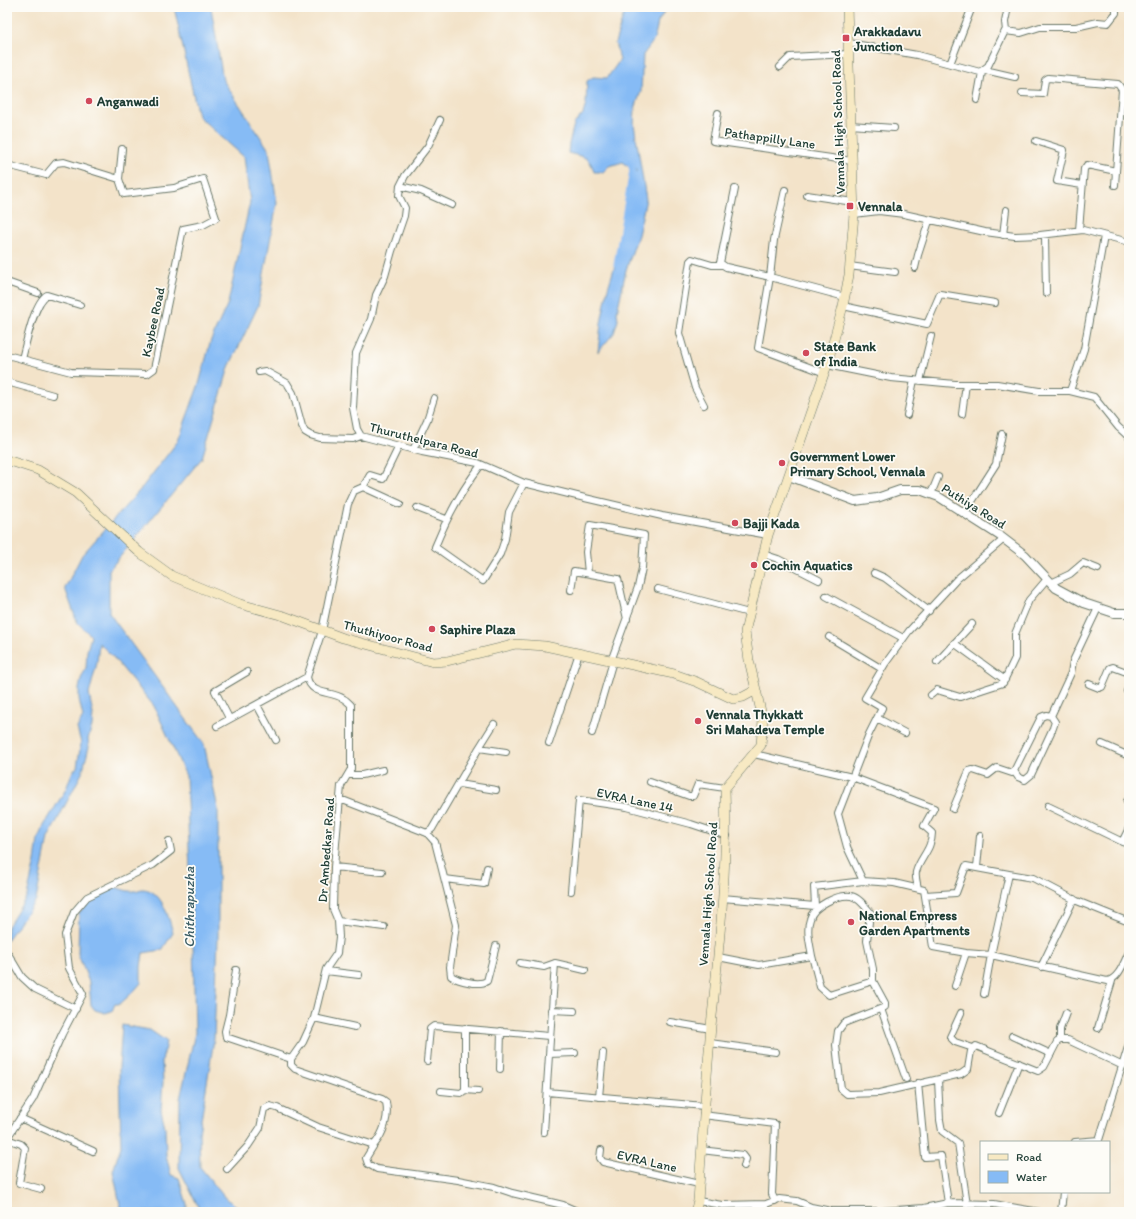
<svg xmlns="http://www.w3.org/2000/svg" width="1136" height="1219" font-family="Itim,sans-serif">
	<rect width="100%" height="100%" fill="#fdfcf7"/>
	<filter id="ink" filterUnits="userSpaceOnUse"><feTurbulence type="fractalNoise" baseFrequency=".025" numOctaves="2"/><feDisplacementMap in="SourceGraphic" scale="8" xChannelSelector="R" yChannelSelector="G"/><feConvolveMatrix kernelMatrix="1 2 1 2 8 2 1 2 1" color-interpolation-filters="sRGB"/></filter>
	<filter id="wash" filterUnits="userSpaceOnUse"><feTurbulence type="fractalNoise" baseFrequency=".012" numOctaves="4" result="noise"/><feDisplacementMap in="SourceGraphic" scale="16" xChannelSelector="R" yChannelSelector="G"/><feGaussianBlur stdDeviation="0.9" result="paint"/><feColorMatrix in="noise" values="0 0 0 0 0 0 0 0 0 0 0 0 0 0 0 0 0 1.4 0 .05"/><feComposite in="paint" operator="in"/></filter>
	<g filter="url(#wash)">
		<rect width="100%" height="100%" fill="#f3e3c9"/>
		<path fill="#86bbf5" stroke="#527c94" d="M 174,7 L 211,7 L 223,80 L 269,150 L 277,203 L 258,306 L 229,367 L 202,458 L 109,570 L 109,613 L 204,744 L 218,809 L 218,939 L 214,1039 L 199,1133 L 200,1167 L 226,1199 L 246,1212 L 201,1212 L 179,1168 L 180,1099 L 195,1033 L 193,943 L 186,776 L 154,706 L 113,657 L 99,643 L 97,663 L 89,694 L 93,714 L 92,726 L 88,739 L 89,747 L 82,773 L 48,838 L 36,900 L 7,940 L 7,928 L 27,896 L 35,862 L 38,839 L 42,829 L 66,789 L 72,773 L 77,767 L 81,743 L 77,728 L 83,717 L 79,699 L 79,689 L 81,679 L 86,668 L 87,651 L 91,636 L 77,622 L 65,588 L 82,555 L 140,490 L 178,441 L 199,384 L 211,340 L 228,303 L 250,202 L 244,157 L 198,116 Z
			M 626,7 L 667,7 L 658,22 L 654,40 L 643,55 L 641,91 L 635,109 L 634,124 L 646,199 L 638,235 L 626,270 L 617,312 L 618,320 L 614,333 L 598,352 L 601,323 L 608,288 L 625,233 L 634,175 L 637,170 L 634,166 L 628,166 L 623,162 L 609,166 L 603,172 L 594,172 C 590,156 583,157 568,153 L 569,144 L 574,124 L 583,114 L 586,104 L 587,81 L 593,77 L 607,78 L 620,60 L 615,43 Z
			M 116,887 C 121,889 128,892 134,891 C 137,891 140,889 143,889 C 162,890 169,918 173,933 L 162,950 L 143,953 L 141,967 L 141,983 L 134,991 L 120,1004 L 115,1004 L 112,1011 L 105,1013 L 95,1010 L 91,1005 L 89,982 L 78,954 L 79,913 L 95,897 Z
			M 122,1025 L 150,1030 L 166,1041 L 162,1062 L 163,1082 L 161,1110 L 165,1127 L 166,1155 L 171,1175 L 179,1178 L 187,1204 L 186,1212 L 122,1212 L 121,1209 L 113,1171 L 121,1146 L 119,1068 Z"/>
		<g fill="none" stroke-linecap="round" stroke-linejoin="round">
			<path stroke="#86bbf5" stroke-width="7" d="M 617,265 L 633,170 L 629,158"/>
		</g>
	</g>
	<g filter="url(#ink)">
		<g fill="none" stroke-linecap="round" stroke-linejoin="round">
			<g stroke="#697768" stroke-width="8">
				<path id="minor" d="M 1006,31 L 1005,22 L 1008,7
					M 849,43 L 917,55 L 980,72 L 988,66 L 1005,31 L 1021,33 L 1040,27 L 1076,27 L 1098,22 L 1108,23 L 1116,13 L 1116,7
					M 950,64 L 972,7
					M 780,67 L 790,57 L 849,54
					M 985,70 L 1015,77
					M 1022,93 L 1043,94 L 1045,80 L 1048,78 L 1118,84 L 1122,90 L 1115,185
					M 977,100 L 982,72
					M 718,113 L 713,141 L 852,161
					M 850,125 L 894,128
					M 1036,141 L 1064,150 L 1057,181 L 1082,185
					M 7,165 L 46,175 L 56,163 L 64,162 L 119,179 L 124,194 L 174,188 L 203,179 L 216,218 L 203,225 L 183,229 L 154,369 L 147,374 L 71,372 L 7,355
					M 119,179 L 122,149
					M 400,186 L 405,176 L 428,146 L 440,120
					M 735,189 L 720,263 L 726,267 L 770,277 L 758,348 L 825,373
					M 785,190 L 774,240 L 770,277 L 845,297
					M 807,195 L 853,202
					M 452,205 L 421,191 L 400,186 L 399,196 L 405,208 L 404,216 L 392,251 L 385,276 L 376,295 L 371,319 L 356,353 L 353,408 L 357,429 L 361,436 L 422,452 L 478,463 L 524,483 L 585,498 L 662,516 L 768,535
					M 854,214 L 879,211 L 904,214 L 985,232 L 1015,236 L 1040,235 L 1083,230 L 1129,242
					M 1079,230 L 1084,169 L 1087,165 L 1116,171
					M 1003,235 L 1006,210
					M 1045,235 L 1046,293
					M 849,266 L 895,272
					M 915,268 L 918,255 L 929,221
					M 7,282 L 38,293
					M 843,306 L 927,324 L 940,294 L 995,303
					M 22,359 C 26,344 34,302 47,295 L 80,305
					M 827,365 L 891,378 L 955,384 L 997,384 L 1039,391 L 1070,391 L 1084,349 L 1104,236
					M 259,372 L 265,371 L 287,383 L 293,393 L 302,426 L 305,432 L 310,435 L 320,438 L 353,439 L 361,436
					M 920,381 L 931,336
					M 7,382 L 53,395
					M 1070,391 L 1094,397 L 1118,427 L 1129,437
					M 704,405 L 695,388 L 679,333 L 690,261 L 692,259 L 712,265 L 722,265
					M 962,414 L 966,384
					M 907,415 L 914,380
					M 413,450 L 427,420 L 434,398
					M 481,465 C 461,491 447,517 435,547 L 483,581 L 500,554 L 505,539 L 509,512 L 524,483
					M 363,487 L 370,475 L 383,479 L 399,446
					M 931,494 L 938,477
					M 417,508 L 446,519
					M 964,514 L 996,464 L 1002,434
					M 1004,539 L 957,579 L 909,631 L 885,664 L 865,698 L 882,708 L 869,734 L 838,814 L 847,847 L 863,881 L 894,883 L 924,890 L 933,947 L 966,953 L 991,955 L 1009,874 L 1033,878 L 1077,901 L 1129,922
					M 763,554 L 778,559 L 819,580
					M 588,573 L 586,552 L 590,525 L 644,535 L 642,568 L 638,587 L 611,661
					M 874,573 L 885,578 L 929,611
					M 1051,583 L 1070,574 L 1083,563 L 1098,569
					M 658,589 L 749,613
					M 571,590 L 574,571 L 618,579 L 627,619
					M 826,596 L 903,638
					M 829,637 L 882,669
					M 954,643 L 1005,680
					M 937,662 L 972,624
					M 1089,684 L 1099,688 L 1102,687 L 1110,668 L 1113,667 L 1129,673
					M 1127,691 L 1129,687
					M 931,695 L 937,690 L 960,697 L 1003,683 L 1015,658 L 1015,634 L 1029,600 L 1047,579
					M 257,705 L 276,740
					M 229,718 L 215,691 L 247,672
					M 877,718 L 905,733
					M 217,726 L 307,677
					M 592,733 L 613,661
					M 549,743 L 579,653
					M 1102,744 L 1129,756
					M 479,748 L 494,724
					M 754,754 L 852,777 L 934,808 L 924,826 L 932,833 C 932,849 920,858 916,872 C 915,877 917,883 918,888
					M 1014,771 L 1018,777 L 1025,780 L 1031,775 L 1053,728 L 1055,722 L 1051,716
					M 348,775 L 362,775 L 383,770
					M 650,782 L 689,796 L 693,796 L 698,784 L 725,788
					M 459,784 L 496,790
					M 340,799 L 427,833 L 435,842 L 456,925 L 450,967 L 451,976 C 459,981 479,986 487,981 L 496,946
					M 1127,801 L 1129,803
					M 1048,806 L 1129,845
					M 953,809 L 969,771 L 973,770 L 988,775 L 997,768 L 1012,773 L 1014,771 L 1041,717 L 1046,715 L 1051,716 L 1071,673 L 1073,661 L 1098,608
					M 427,833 L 432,829 L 479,748 L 506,752
					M 1122,842 L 1129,828
					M 334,867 L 382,872
					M 977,867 L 980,836
					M 445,879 L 484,884 L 487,868
					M 571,891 L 579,800 L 627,807 L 691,824 L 727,836
					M 925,895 L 956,893 L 966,866 L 1009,874
					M 722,898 L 815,906 L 814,887 L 863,881
					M 338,921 L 384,927
					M 7,952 L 22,977 L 35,989 L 76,1009
					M 812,956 C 810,944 806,930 810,919 C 813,906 838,894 851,896 C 858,897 865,906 870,912 L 867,941 L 873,969 L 873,981 L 885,1003 L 885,1007 L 844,1023 L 838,1031 L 836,1045 L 841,1089 L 847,1094 L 879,1093 L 961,1074 L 968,1069 L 971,1051 L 976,1046 L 1038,1071 L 1044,1067 L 1057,1042 L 1060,1040 L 1068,1040 L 1123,1066
					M 718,957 L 759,965 L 812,956 L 820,987 L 829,995 L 873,981
					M 520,963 L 544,967 L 555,963 L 585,970
					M 1041,967 L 1074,899
					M 236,970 L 229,1015 L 225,1031 L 226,1037 L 291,1059
					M 326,971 L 359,975
					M 955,986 L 966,953
					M 984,994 L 991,955 L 1107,981 C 1119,979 1124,962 1129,952
					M 881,1009 L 906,1079
					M 551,1010 L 574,1011
					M 961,1013 L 950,1037 L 955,1042 L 973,1048
					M 314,1018 L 355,1027
					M 670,1022 L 711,1029
					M 1098,1028 L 1112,981
					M 1012,1036 L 1051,1054
					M 1060,1040 L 1060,1029 L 1066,1013
					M 710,1043 L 776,1052
					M 549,1054 L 575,1053
					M 427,1061 L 430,1029 L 434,1026 L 549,1036
					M 500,1069 L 501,1031
					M 938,1080 L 940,1120 L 942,1131 L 958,1143 L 967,1204
					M 918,1083 L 925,1157 L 941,1156 L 948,1203
					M 465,1090 L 478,1091
					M 441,1091 L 461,1093 L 465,1090 L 465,1028
					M 547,1092 L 704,1106
					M 599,1097 L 603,1053
					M 999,1113 L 1019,1063
					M 703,1115 L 775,1124 L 772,1194 L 775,1201
					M 20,1118 L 93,1151
					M 544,1132 L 555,963
					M 7,1138 L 33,1099 L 62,1034 L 83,994 L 69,968 L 65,935 L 74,912 L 87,897 L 153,865 L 171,851 L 169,841
					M 7,1139 L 21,1144 L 25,1148 L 19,1183 L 41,1189
					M 1075,1142 L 1099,1140 L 1129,1044
					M 374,1145 L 366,1158 L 368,1164 L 377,1169 L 458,1180 L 494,1187 L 512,1193 L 563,1205 L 579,1212
					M 601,1150 L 600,1158 L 603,1162 L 699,1184
					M 701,1150 L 743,1155 L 746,1159 L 744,1166
					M 227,1169 L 248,1146 L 260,1128 L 264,1109 L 270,1106 L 277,1108 L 318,1127 L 374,1145 C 384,1133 389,1117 386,1102 L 382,1099 L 295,1069 L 291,1065 L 291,1059 L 303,1042 L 314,1018 L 326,969 L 337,953 L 339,937 L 338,921 L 333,909 L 334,867 L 341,786 L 351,769 L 351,705 C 349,703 346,700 344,699 C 330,690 311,696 307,677 L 322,631 L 348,504 L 354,491 L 363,487 L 400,504
					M 698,1201 L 722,1205 L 766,1204 L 779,1199 L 797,1201 L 811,1207 L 831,1211 L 881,1211 L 924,1208 L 948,1203 L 994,1204 L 1040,1212
					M 7,1210 L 15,1212
					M 1061,1212 L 1063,1192"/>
			</g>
			<g stroke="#697768" stroke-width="10">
				<path id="tertiary" d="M 789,476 L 855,501 L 877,498 L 900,490 L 920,490 L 939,497 L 1000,536 L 1025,555 L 1056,588 L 1084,603 L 1114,613 L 1129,613"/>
			</g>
			<g stroke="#697768" stroke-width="10">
				<path id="secondary" d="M 7,460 L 38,470 L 76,493 L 139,552 L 172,576 L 240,604 L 284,616 L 343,638 L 433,662 L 447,661 L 516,644 L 545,646 L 674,674 L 697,682 L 733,699 L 743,697 L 756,690
					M 695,1212 L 698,1201 C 702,1143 706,1085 711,1026 C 719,947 728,868 725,788 L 761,745 L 763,720 L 749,660 L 745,632 L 768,535 L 827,365 L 843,306 L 849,275 L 854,214 L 847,7"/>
			</g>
			<use href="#minor" stroke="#fff" stroke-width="6"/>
			<use href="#tertiary" stroke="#fff" stroke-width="8"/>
			<use href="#secondary" stroke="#f7e9c3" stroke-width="9"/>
		</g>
	</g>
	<g fill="#d1495b" stroke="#fdfcf7" stroke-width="1.5">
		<rect x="842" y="34" width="8" height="8" rx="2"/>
		<circle cx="89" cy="101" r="4"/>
		<rect x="846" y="202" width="8" height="8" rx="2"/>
		<circle cx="806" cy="353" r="4"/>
		<circle cx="782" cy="463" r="4"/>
		<circle cx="735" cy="523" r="4"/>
		<circle cx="754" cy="565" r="4"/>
		<circle cx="432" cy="629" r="4"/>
		<circle cx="698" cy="721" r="4"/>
		<circle cx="851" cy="922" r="4"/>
	</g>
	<g text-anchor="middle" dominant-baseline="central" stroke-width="3.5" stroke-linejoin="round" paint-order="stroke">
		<g font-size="13" font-weight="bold" fill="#1f3d34" stroke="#fdfcf7" text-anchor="start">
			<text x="854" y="31">Arakkadavu<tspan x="854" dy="15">Junction</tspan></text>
			<text x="97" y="101">Anganwadi</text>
			<text x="858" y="206">Vennala</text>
			<text x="814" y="346">State Bank<tspan x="814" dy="15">of India</tspan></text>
			<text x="790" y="456">Government Lower<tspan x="790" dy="15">Primary School, Vennala</tspan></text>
			<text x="743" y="523">Bajji Kada</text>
			<text x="762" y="565">Cochin Aquatics</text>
			<text x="440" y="629">Saphire Plaza</text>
			<text x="706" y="714">Vennala Thykkatt<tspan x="706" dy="15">Sri Mahadeva Temple</tspan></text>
			<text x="859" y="915">National Empress<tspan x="859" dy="15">Garden Apartments</tspan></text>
		</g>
		<g font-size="13" fill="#1f3d34" stroke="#fdfcf7">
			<text transform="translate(838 122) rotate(-92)">Vennala High School Road</text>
			<text transform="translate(770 138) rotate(8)">Pathappilly Lane</text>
			<text transform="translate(153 322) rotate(-78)">Kaybee Road</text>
			<text transform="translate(424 440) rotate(14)">Thuruthelpara Road</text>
			<text transform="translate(974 506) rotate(32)">Puthiya Road</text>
			<text transform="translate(388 636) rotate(15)">Thuthiyoor Road</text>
			<text transform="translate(635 800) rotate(12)">EVRA Lane 14</text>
			<text transform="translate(326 850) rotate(-86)">Dr Ambedkar Road</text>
			<text transform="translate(708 894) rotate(-86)">Vennala High School Road</text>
			<text transform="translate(647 1161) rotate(13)">EVRA Lane</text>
		</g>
		<g font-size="14" font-style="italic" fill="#395c64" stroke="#fdfcf7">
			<text transform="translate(189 907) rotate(-90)">Chithrapuzha</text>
		</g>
	</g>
	<rect width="1136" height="1219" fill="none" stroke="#fdfcf7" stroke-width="24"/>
	<rect x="980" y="1141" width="130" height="52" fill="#fdfcf7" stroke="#a4b0a9"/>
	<rect x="988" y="1154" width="20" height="6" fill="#f7e9c3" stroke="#a4b0a9"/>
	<text x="1016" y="1161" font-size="12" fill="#1f3d34">Road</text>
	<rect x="988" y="1171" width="20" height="12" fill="#86bbf5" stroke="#a4b0a9"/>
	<text x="1016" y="1181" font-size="12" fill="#1f3d34">Water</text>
</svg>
